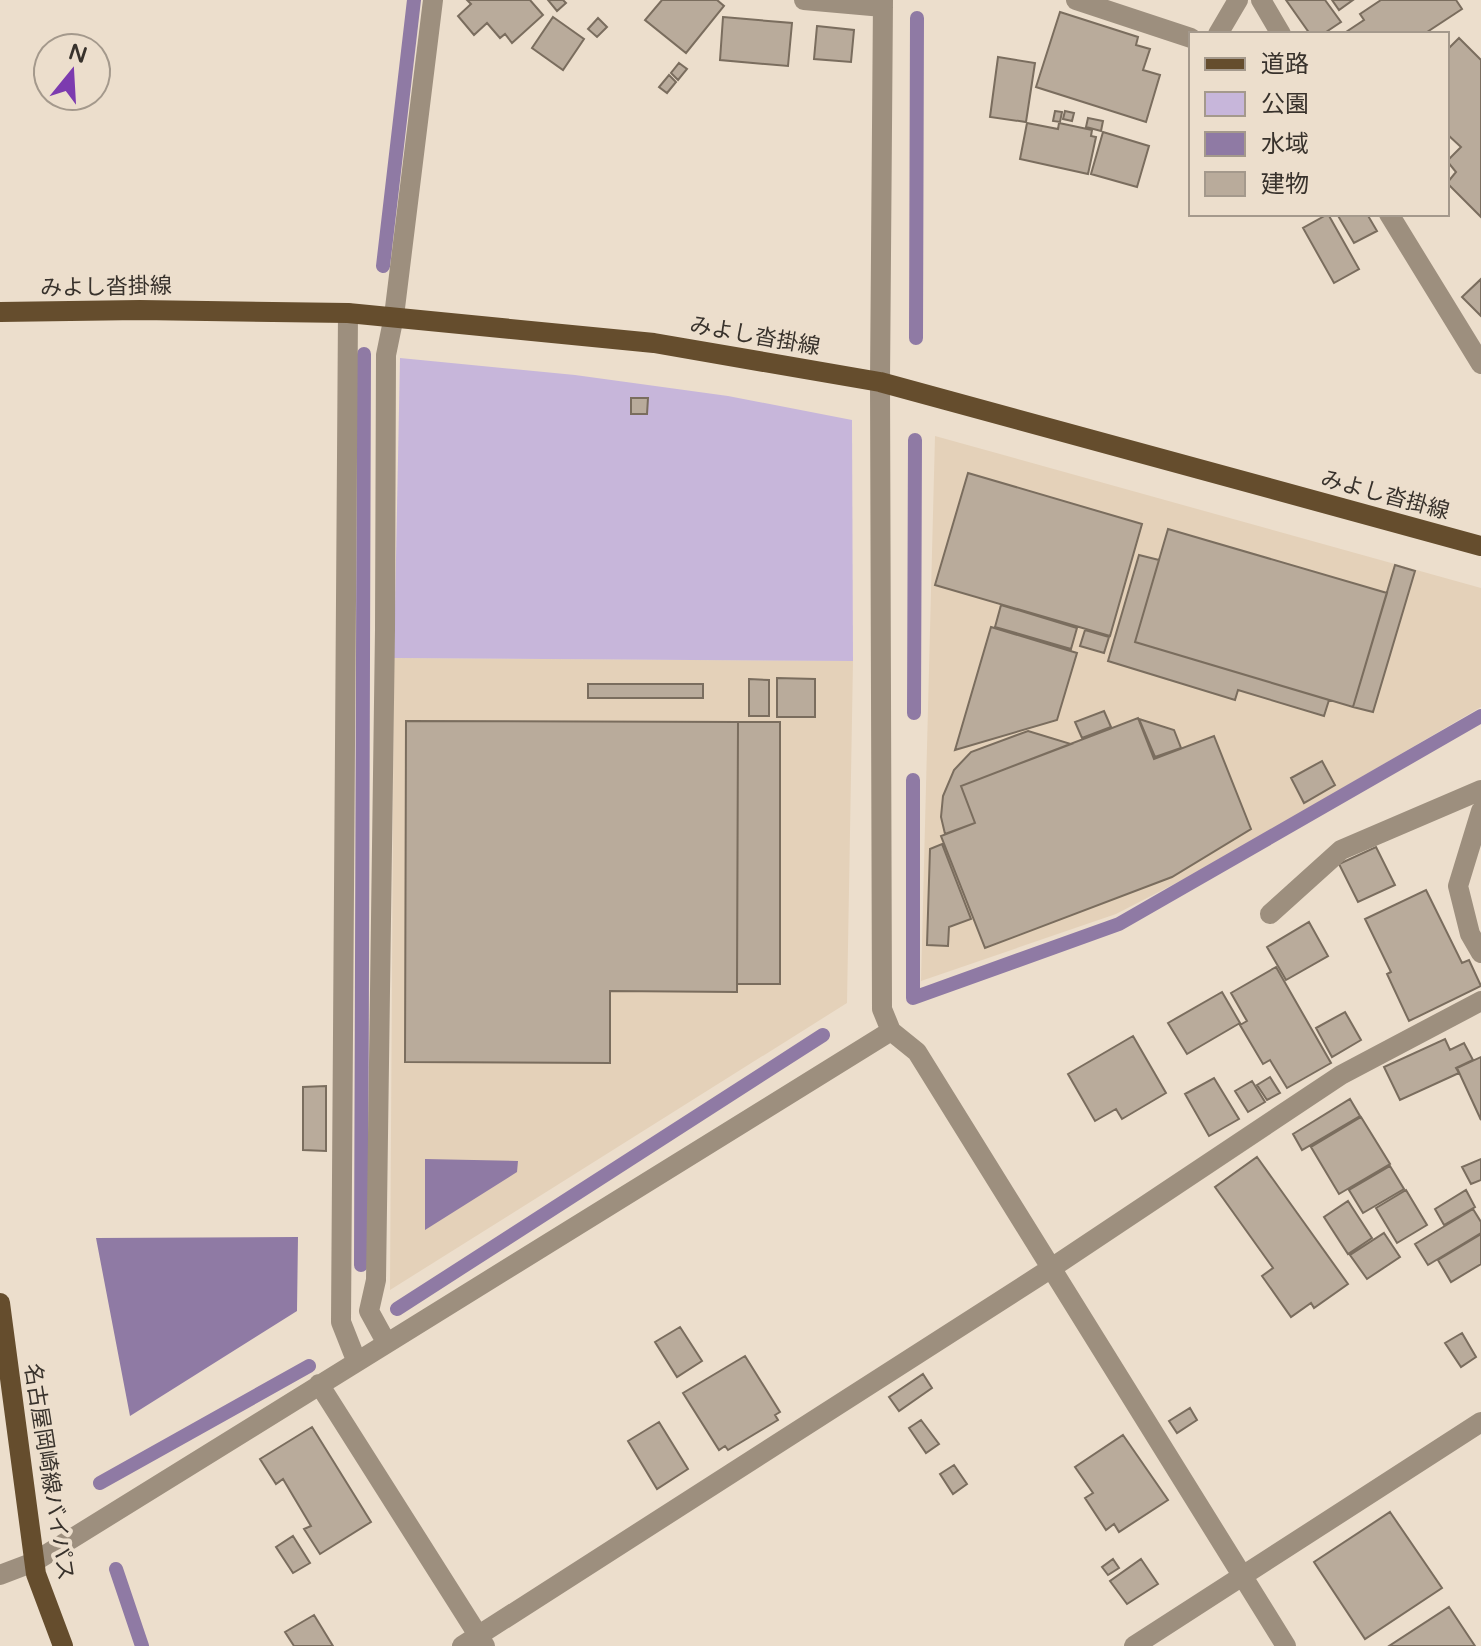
<svg xmlns="http://www.w3.org/2000/svg" width="1481" height="1646" font-family="'Varela Round','Noto Sans JP',sans-serif">
	<rect width="100%" height="100%" fill="#ecdecc"/>
	<path fill="#e4d1b9" d="M 935,436 L 1481,588 L 1481,707 L 1213,864 L 1116,914 L 921,981 Z
		M 394,658 L 853,661 L 847,1003 L 390,1290 Z"/>
	<path fill="#c7b6da" d="M 400,358 L 575,375 L 728,396 L 852,420 L 853,661 L 394,658 Z"/>
	<path fill="#8f7aa4" d="M 425,1159 L 518,1161 L 517,1172 L 425,1230 Z
		M 298,1237 L 297,1311 L 130,1416 L 96,1238 Z"/>
	<g fill="none" stroke-linecap="round" stroke-linejoin="round">
		<path stroke="#8f7aa4" stroke-width="14" d="M 383,266 L 414,0
			M 916,338 L 917,18
			M 914,713 L 915,440
			M 913,780 L 913,998 L 1119,924 L 1481,716
			M 361,1265 L 364,354
			M 397,1309 L 823,1035
			M 100,1483 L 309,1366
			M 116,1569 L 142,1646"/>
	</g>
	<path fill="#b9ab9b" stroke="#7a6d5e" stroke-width="2" d="M 467,0 L 530,0 L 543,15 L 512,43 L 505,34 L 500,38 L 487,23 L 474,35 L 458,16 L 471,4 Z
		M 548,0 L 563,0 L 566,3 L 557,11 Z
		M 662,0 L 717,0 L 724,6 L 686,53 L 645,20 Z
		M 1286,0 L 1325,0 L 1341,22 L 1323,34 L 1310,34 Z
		M 1332,0 L 1353,0 L 1339,10 Z
		M 1381,0 L 1456,0 L 1462,9 L 1424,34 L 1343,34 L 1364,20 L 1360,14 Z
		M 1060,12 L 1138,37 L 1136,45 L 1150,49 L 1143,70 L 1160,75 L 1146,122 L 1036,87 Z
		M 553,17 L 584,39 L 563,70 L 532,48 Z
		M 723,17 L 792,23 L 788,66 L 720,60 Z
		M 598,18 L 607,27 L 597,37 L 588,29 Z
		M 817,26 L 854,30 L 851,62 L 814,59 Z
		M 1459,38 L 1481,60 L 1481,217 L 1447,183 L 1456,172 L 1447,161 L 1461,147 L 1447,134 L 1447,50 Z
		M 998,57 L 1035,63 L 1026,122 L 990,117 Z
		M 679,63 L 687,69 L 678,80 L 671,73 Z
		M 669,75 L 676,82 L 667,93 L 659,87 Z
		M 1055,111 L 1062,112 L 1060,122 L 1053,121 Z
		M 1065,111 L 1074,113 L 1072,121 L 1063,119 Z
		M 1088,118 L 1103,121 L 1101,131 L 1086,127 Z
		M 1027,123 L 1058,129 L 1059,123 L 1092,130 L 1091,136 L 1096,137 L 1088,174 L 1020,159 Z
		M 1103,132 L 1149,146 L 1137,187 L 1091,174 Z
		M 1328,214 L 1359,269 L 1334,283 L 1303,228 Z
		M 1337,214 L 1367,214 L 1377,231 L 1354,243 Z
		M 1481,279 L 1481,316 L 1462,297 Z
		M 631,398 L 648,398 L 647,414 L 631,414 Z
		M 968,473 L 1142,524 L 1110,636 L 935,585 Z
		M 1168,529 L 1387,593 L 1353,707 L 1135,642 Z
		M 1139,555 L 1159,560 L 1135,642 L 1329,700 L 1324,716 L 1238,690 L 1235,700 L 1108,661 Z
		M 1395,565 L 1415,571 L 1373,712 L 1353,707 Z
		M 1001,605 L 1077,628 L 1071,649 L 995,627 Z
		M 991,627 L 1077,653 L 1057,720 L 955,750 Z
		M 1085,630 L 1109,637 L 1104,653 L 1080,646 Z
		M 777,678 L 815,679 L 815,717 L 777,717 Z
		M 749,679 L 769,680 L 769,716 L 749,716 Z
		M 588,684 L 703,684 L 703,698 L 588,698 Z
		M 1104,711 L 1111,727 L 1082,738 L 1075,722 Z
		M 1138,718 L 1154,759 L 1214,736 L 1251,829 L 1172,877 L 985,948 L 941,836 L 975,823 L 961,786 Z
		M 1139,719 L 1174,730 L 1181,748 L 1155,757 Z
		M 406,721 L 738,722 L 737,992 L 610,991 L 610,1063 L 405,1062 Z
		M 738,722 L 780,722 L 780,984 L 737,984 Z
		M 1028,731 L 1071,744 L 961,786 L 975,823 L 945,834 L 941,817 L 943,796 L 954,770 L 971,752 Z
		M 1322,761 L 1335,785 L 1304,803 L 1291,778 Z
		M 942,844 L 971,919 L 949,927 L 948,946 L 927,945 L 930,849 Z
		M 1376,847 L 1395,885 L 1358,902 L 1339,864 Z
		M 1426,890 L 1462,963 L 1469,960 L 1481,986 L 1409,1021 L 1387,974 L 1391,972 L 1365,919 Z
		M 1309,922 L 1328,956 L 1286,980 L 1267,947 Z
		M 1276,967 L 1331,1063 L 1287,1088 L 1270,1060 L 1263,1064 L 1240,1025 L 1247,1021 L 1231,993 Z
		M 1222,992 L 1240,1023 L 1187,1054 L 1168,1023 Z
		M 1345,1012 L 1361,1040 L 1332,1057 L 1316,1028 Z
		M 1133,1036 L 1166,1093 L 1122,1119 L 1116,1109 L 1095,1121 L 1068,1074 Z
		M 1445,1039 L 1450,1050 L 1464,1043 L 1473,1060 L 1456,1068 L 1459,1073 L 1400,1100 L 1384,1067 Z
		M 1481,1057 L 1481,1120 L 1457,1068 Z
		M 1270,1077 L 1280,1093 L 1267,1100 L 1257,1085 Z
		M 1214,1078 L 1239,1119 L 1209,1136 L 1185,1094 Z
		M 1252,1081 L 1265,1102 L 1248,1112 L 1235,1091 Z
		M 326,1086 L 326,1151 L 303,1150 L 303,1087 Z
		M 1350,1099 L 1360,1116 L 1302,1150 L 1293,1134 Z
		M 1361,1117 L 1390,1164 L 1339,1194 L 1311,1147 Z
		M 1257,1157 L 1348,1284 L 1314,1308 L 1311,1303 L 1291,1317 L 1262,1276 L 1273,1268 L 1215,1187 Z
		M 1481,1159 L 1481,1180 L 1471,1184 L 1462,1167 Z
		M 1390,1166 L 1404,1189 L 1363,1213 L 1349,1190 Z
		M 1406,1190 L 1427,1225 L 1397,1243 L 1376,1208 Z
		M 1466,1190 L 1475,1207 L 1444,1225 L 1435,1209 Z
		M 1348,1201 L 1372,1238 L 1348,1254 L 1324,1217 Z
		M 1473,1209 L 1481,1222 L 1481,1233 L 1428,1265 L 1415,1244 Z
		M 1384,1233 L 1400,1257 L 1367,1279 L 1350,1255 Z
		M 1481,1234 L 1481,1264 L 1451,1282 L 1438,1260 Z
		M 680,1327 L 702,1361 L 677,1377 L 655,1342 Z
		M 1462,1333 L 1476,1357 L 1461,1367 L 1445,1343 Z
		M 745,1356 L 780,1412 L 775,1415 L 778,1420 L 728,1450 L 725,1446 L 719,1450 L 683,1393 Z
		M 923,1374 L 932,1388 L 899,1411 L 889,1397 Z
		M 1190,1408 L 1197,1420 L 1177,1433 L 1169,1421 Z
		M 921,1420 L 939,1444 L 926,1453 L 909,1428 Z
		M 659,1422 L 688,1469 L 657,1489 L 628,1441 Z
		M 312,1427 L 371,1522 L 320,1554 L 304,1529 L 311,1526 L 283,1479 L 276,1484 L 260,1459 Z
		M 1123,1435 L 1168,1500 L 1119,1532 L 1114,1524 L 1106,1530 L 1085,1498 L 1093,1493 L 1075,1467 Z
		M 954,1465 L 967,1484 L 953,1494 L 940,1474 Z
		M 1390,1512 L 1442,1588 L 1365,1639 L 1314,1562 Z
		M 293,1536 L 310,1563 L 293,1573 L 276,1547 Z
		M 1113,1559 L 1119,1568 L 1108,1575 L 1102,1567 Z
		M 1141,1559 L 1158,1584 L 1127,1604 L 1110,1581 Z
		M 1449,1607 L 1475,1646 L 1389,1646 Z
		M 314,1615 L 333,1646 L 294,1646 L 285,1632 Z"/>
	<g fill="none" stroke-linecap="round" stroke-linejoin="round">
		<path stroke="#9d8f7e" stroke-width="20" d="M 804,0 L 883,7
			M 883,0 L 880,382 L 882,1009 L 891,1031 L 917,1052 L 1286,1646
			M 1076,0 L 1191,38
			M 1261,0 L 1281,34
			M 1218,34 L 1238,0
			M 1389,214 L 1481,364
			M 348,313 L 341,1322 L 356,1360
			M 1481,811 L 1458,886 L 1470,934 L 1481,953
			M 1270,914 L 1341,850 L 1481,790
			M 386,1342 L 369,1311 L 376,1280 L 385,630 L 386,355 L 394,316 L 433,0
			M 319,1384 L 485,1646
			M 0,1575 L 34,1562 L 891,1031
			M 462,1646 L 1050,1269 L 1341,1075 L 1481,1001
			M 1134,1646 L 1481,1422"/>
		<path stroke="#654d2d" stroke-width="20" d="M 0,312 L 140,310 L 348,313 L 654,343 L 880,382 L 1481,546
			M 0,1303 L 36,1574 L 63,1646"/>
	</g>
	<g text-anchor="middle" dominant-baseline="central" stroke-width="8" stroke-linejoin="round" paint-order="stroke">
		<g font-size="22" fill="#38322c" stroke="#ecdecc">
			<text transform="translate(106 287) rotate(-1)">みよし沓掛線</text>
			<text transform="translate(755 336) rotate(10)">みよし沓掛線</text>
			<text transform="translate(1385 495) rotate(15)">みよし沓掛線</text>
			<text transform="translate(49 1472) rotate(81)">名古屋岡崎線バイパス</text>
		</g>
	</g>
	<rect x="1189" y="32" width="260" height="184" fill="#ecdecc" stroke="#a4998c" stroke-width="2"/>
	<rect x="1205" y="58" width="40" height="12" fill="#654d2d" stroke="#a4998c" stroke-width="2"/>
	<text x="1261" y="72" font-size="24" fill="#38322c">道路</text>
	<rect x="1205" y="92" width="40" height="24" fill="#c7b6da" stroke="#a4998c" stroke-width="2"/>
	<text x="1261" y="112" font-size="24" fill="#38322c">公園</text>
	<rect x="1205" y="132" width="40" height="24" fill="#8f7aa4" stroke="#a4998c" stroke-width="2"/>
	<text x="1261" y="152" font-size="24" fill="#38322c">水域</text>
	<rect x="1205" y="172" width="40" height="24" fill="#b9ab9b" stroke="#a4998c" stroke-width="2"/>
	<text x="1261" y="192" font-size="24" fill="#38322c">建物</text>
	<g transform="translate(72 72) rotate(18)"><circle r="38" fill="#ecdecc" stroke="#a4998c" stroke-width="2"/>
	<path d="M0-6L14 30L0 20L-14 30Z" fill="#7c3baf"/>
	<text y="-12" font-size="22" font-weight="bold" text-anchor="middle" fill="#38322c">N</text>
	</g>
</svg>
